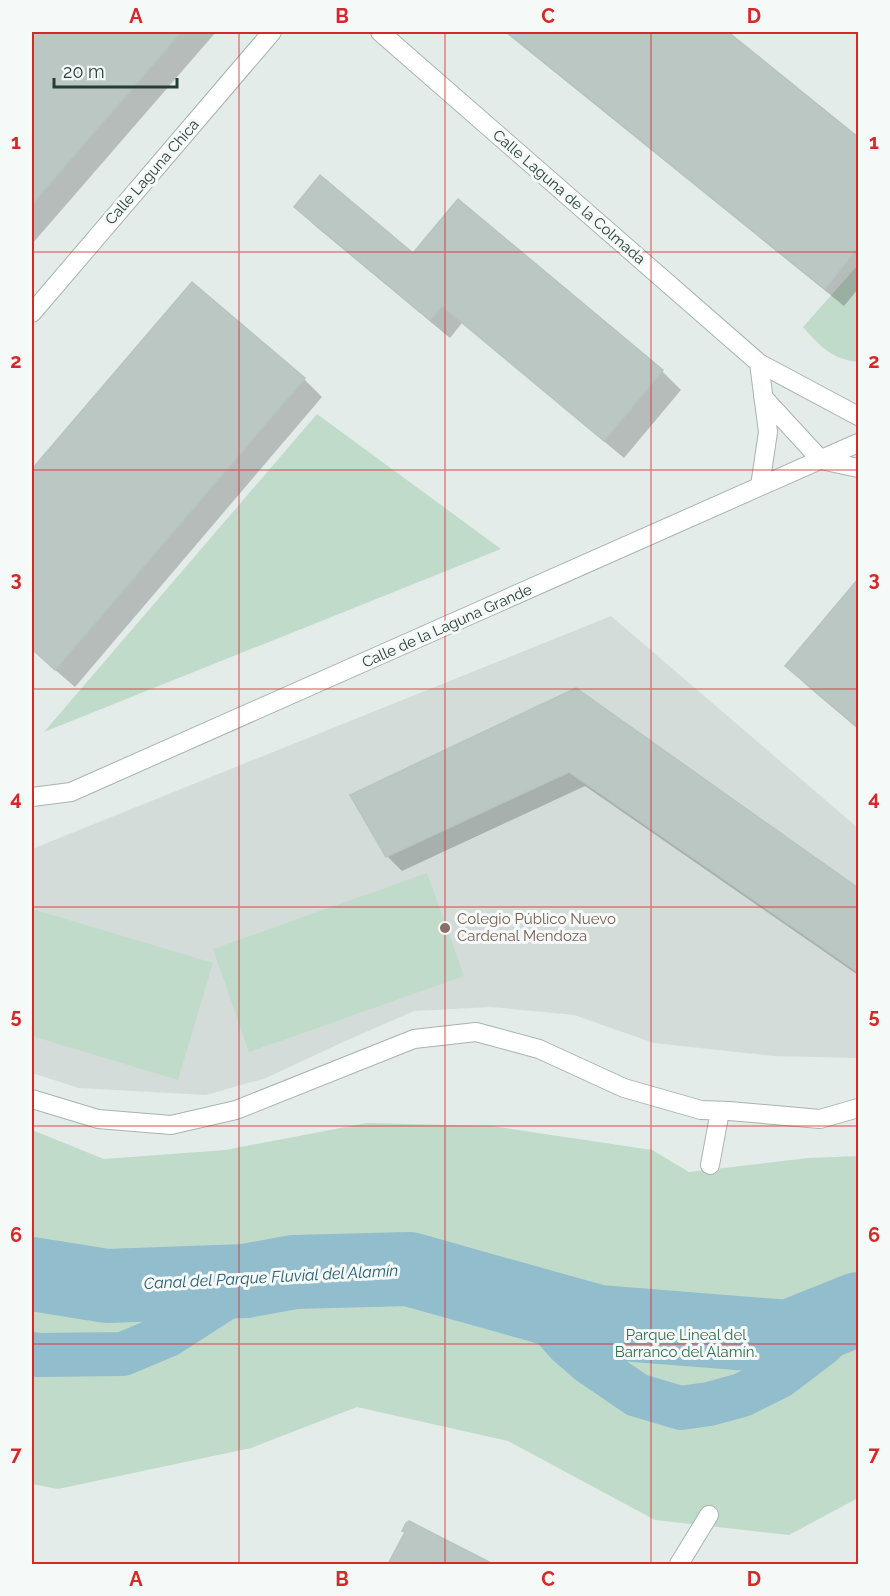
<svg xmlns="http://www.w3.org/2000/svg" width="890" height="1596" font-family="Raleway,sans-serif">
	<rect width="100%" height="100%" fill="#e4ece9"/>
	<path fill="#d3dcd9" d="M 611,616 L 858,828 L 858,1058 L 773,1056 L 654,1043 L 574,1015 L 491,1007 L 414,1011 L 343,1042 L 266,1078 L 206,1095 L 79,1088 L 32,1073 L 32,849 Z"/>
	<path fill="#c0dbca" d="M 858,265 L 858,362 C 831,359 820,346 803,327 Z
		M 317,414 L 501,549 L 44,732 Z
		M 427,873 L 464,976 L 249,1052 L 213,949 Z
		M 32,909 L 213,963 L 178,1080 L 32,1036 Z
		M 367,1123 L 492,1126 L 652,1150 L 689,1172 L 808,1158 L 858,1156 L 858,1498 L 789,1535 L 655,1520 L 508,1441 L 357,1407 L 251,1448 L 58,1489 L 32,1484 L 32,1130 L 104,1159 L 225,1150 Z"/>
	<path fill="#0003" d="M 32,32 L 216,32 L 32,244 Z
		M 505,32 L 726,32 L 858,139 L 858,289 L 844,306 Z
		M 458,201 L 662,371 L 681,390 L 624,458 L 462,323 L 450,338 L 314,225 L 296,207 L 413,255 Z
		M 192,284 L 304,379 L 322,397 L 75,687 L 32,650 L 32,472 Z
		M 858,581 L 858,729 L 806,685 L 787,666 Z
		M 576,690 L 858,890 L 858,975 L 585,786 L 402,871 L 387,856 Z
		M 409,1523 L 490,1564 L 389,1564 L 406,1533 L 404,1531 Z"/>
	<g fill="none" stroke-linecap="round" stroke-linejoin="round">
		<path stroke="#92bdcc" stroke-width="44" d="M 531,1303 L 568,1344 L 590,1363 L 637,1395 L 681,1408 L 709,1404 L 742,1395 L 780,1376 L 822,1344 L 855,1311
			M 32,1354 L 38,1355 L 123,1354 L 168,1335 L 224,1299 L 245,1281"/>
		<path stroke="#92bdcc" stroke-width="74" d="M 32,1274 L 107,1286 L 245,1281 L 294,1272 L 409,1269 L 598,1322 L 788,1337 L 858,1309"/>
	</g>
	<path fill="#bac7c3" stroke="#b7c5c1" stroke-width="1.5" d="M 32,32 L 181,32 L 32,204 Z
		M 507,32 L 728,32 L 858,137 L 858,247 L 825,289 Z
		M 320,175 L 413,253 L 458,199 L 663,370 L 604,441 L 442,306 L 430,320 L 294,207 Z
		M 192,282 L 305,378 L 55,670 L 32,649 L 32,469 Z
		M 858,579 L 858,727 L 785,666 Z
		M 576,688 L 858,888 L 858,972 L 569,772 L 386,857 L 350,795 Z
		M 409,1521 L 493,1564 L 388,1564 L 405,1532 L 402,1531 L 406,1523 Z"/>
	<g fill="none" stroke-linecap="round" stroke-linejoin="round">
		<g stroke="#a7b4b0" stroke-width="20">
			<path id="pedestrian" d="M 32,1099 L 98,1119 L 171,1125 L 236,1110 L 414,1039 L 476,1032 L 539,1049 L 624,1088 L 701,1110 L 729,1111 L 820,1119 L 858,1108
				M 710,1165 L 720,1111
				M 679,1564 L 709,1515"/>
		</g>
		<g stroke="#a7b4b0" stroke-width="20">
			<path id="minor" d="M 380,32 L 759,363
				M 32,313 L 272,32
				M 763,397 L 821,460 L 858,468
				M 760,486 L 768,432 L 759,363 L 858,416
				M 32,797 L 71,792 L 858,443"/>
		</g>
		<use href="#pedestrian" stroke="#fff" stroke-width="18"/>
		<use href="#minor" stroke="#fff" stroke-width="18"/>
	</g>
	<path fill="none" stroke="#d62828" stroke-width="1.5" stroke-opacity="0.55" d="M 239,32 L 239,1564M 445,32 L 445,1564M 651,32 L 651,1564M 32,252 L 858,252M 32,470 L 858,470M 32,689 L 858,689M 32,907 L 858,907M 32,1126 L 858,1126M 32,1344 L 858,1344"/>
	<circle fill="#8d6e63" stroke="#f5f9f7" stroke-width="2" cx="445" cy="928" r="6"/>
	<g text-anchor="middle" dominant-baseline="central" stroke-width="6" stroke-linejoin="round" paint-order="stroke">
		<g font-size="15" fill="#253c38" stroke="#f5f9f7">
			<text transform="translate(152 172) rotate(-49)">Calle Laguna Chica</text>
			<text transform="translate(569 197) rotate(41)">Calle Laguna de la Colmada</text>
			<text transform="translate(447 626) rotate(-24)">Calle de la Laguna Grande</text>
		</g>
		<g font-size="15" fill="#785e54" stroke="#f5f9f7" text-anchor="start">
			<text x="457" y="919">Colegio Público Nuevo<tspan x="457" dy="17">Cardenal Mendoza</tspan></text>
		</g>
		<g font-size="15" fill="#336f50" stroke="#f5f9f7">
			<text x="686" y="1335">Parque Lineal del<tspan x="686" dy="17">Barranco del Alamín.</tspan></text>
		</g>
		<g font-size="16" font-style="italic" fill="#255e73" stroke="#f5f9f7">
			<text transform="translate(271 1277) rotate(-3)">Canal del Parque Fluvial del Alamín</text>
		</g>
	</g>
	<rect width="890" height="1596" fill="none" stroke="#f5f9f7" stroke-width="66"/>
	<path d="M54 78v9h123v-9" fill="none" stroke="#253c38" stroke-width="3"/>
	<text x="63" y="78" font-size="18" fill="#253c38" stroke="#f5f9f7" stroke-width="4.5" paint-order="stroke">20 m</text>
	<rect x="33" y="33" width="824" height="1530" fill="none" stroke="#d62828" stroke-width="2"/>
	<g font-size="20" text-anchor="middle" font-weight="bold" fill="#d62828">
		<text x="136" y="23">A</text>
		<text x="342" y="23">B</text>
		<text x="548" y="23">C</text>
		<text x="754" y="23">D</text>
		<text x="16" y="149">1</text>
		<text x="874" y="149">1</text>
		<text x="16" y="368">2</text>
		<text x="874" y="368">2</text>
		<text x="16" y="586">3</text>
		<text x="874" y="586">3</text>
		<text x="16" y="805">4</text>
		<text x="874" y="805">4</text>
		<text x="16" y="1023">5</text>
		<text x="874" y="1023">5</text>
		<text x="16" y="1242">6</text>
		<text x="874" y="1242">6</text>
		<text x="16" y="1461">7</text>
		<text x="874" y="1461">7</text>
		<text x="136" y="1586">A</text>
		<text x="342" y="1586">B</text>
		<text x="548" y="1586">C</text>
		<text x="754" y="1586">D</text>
	</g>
</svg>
